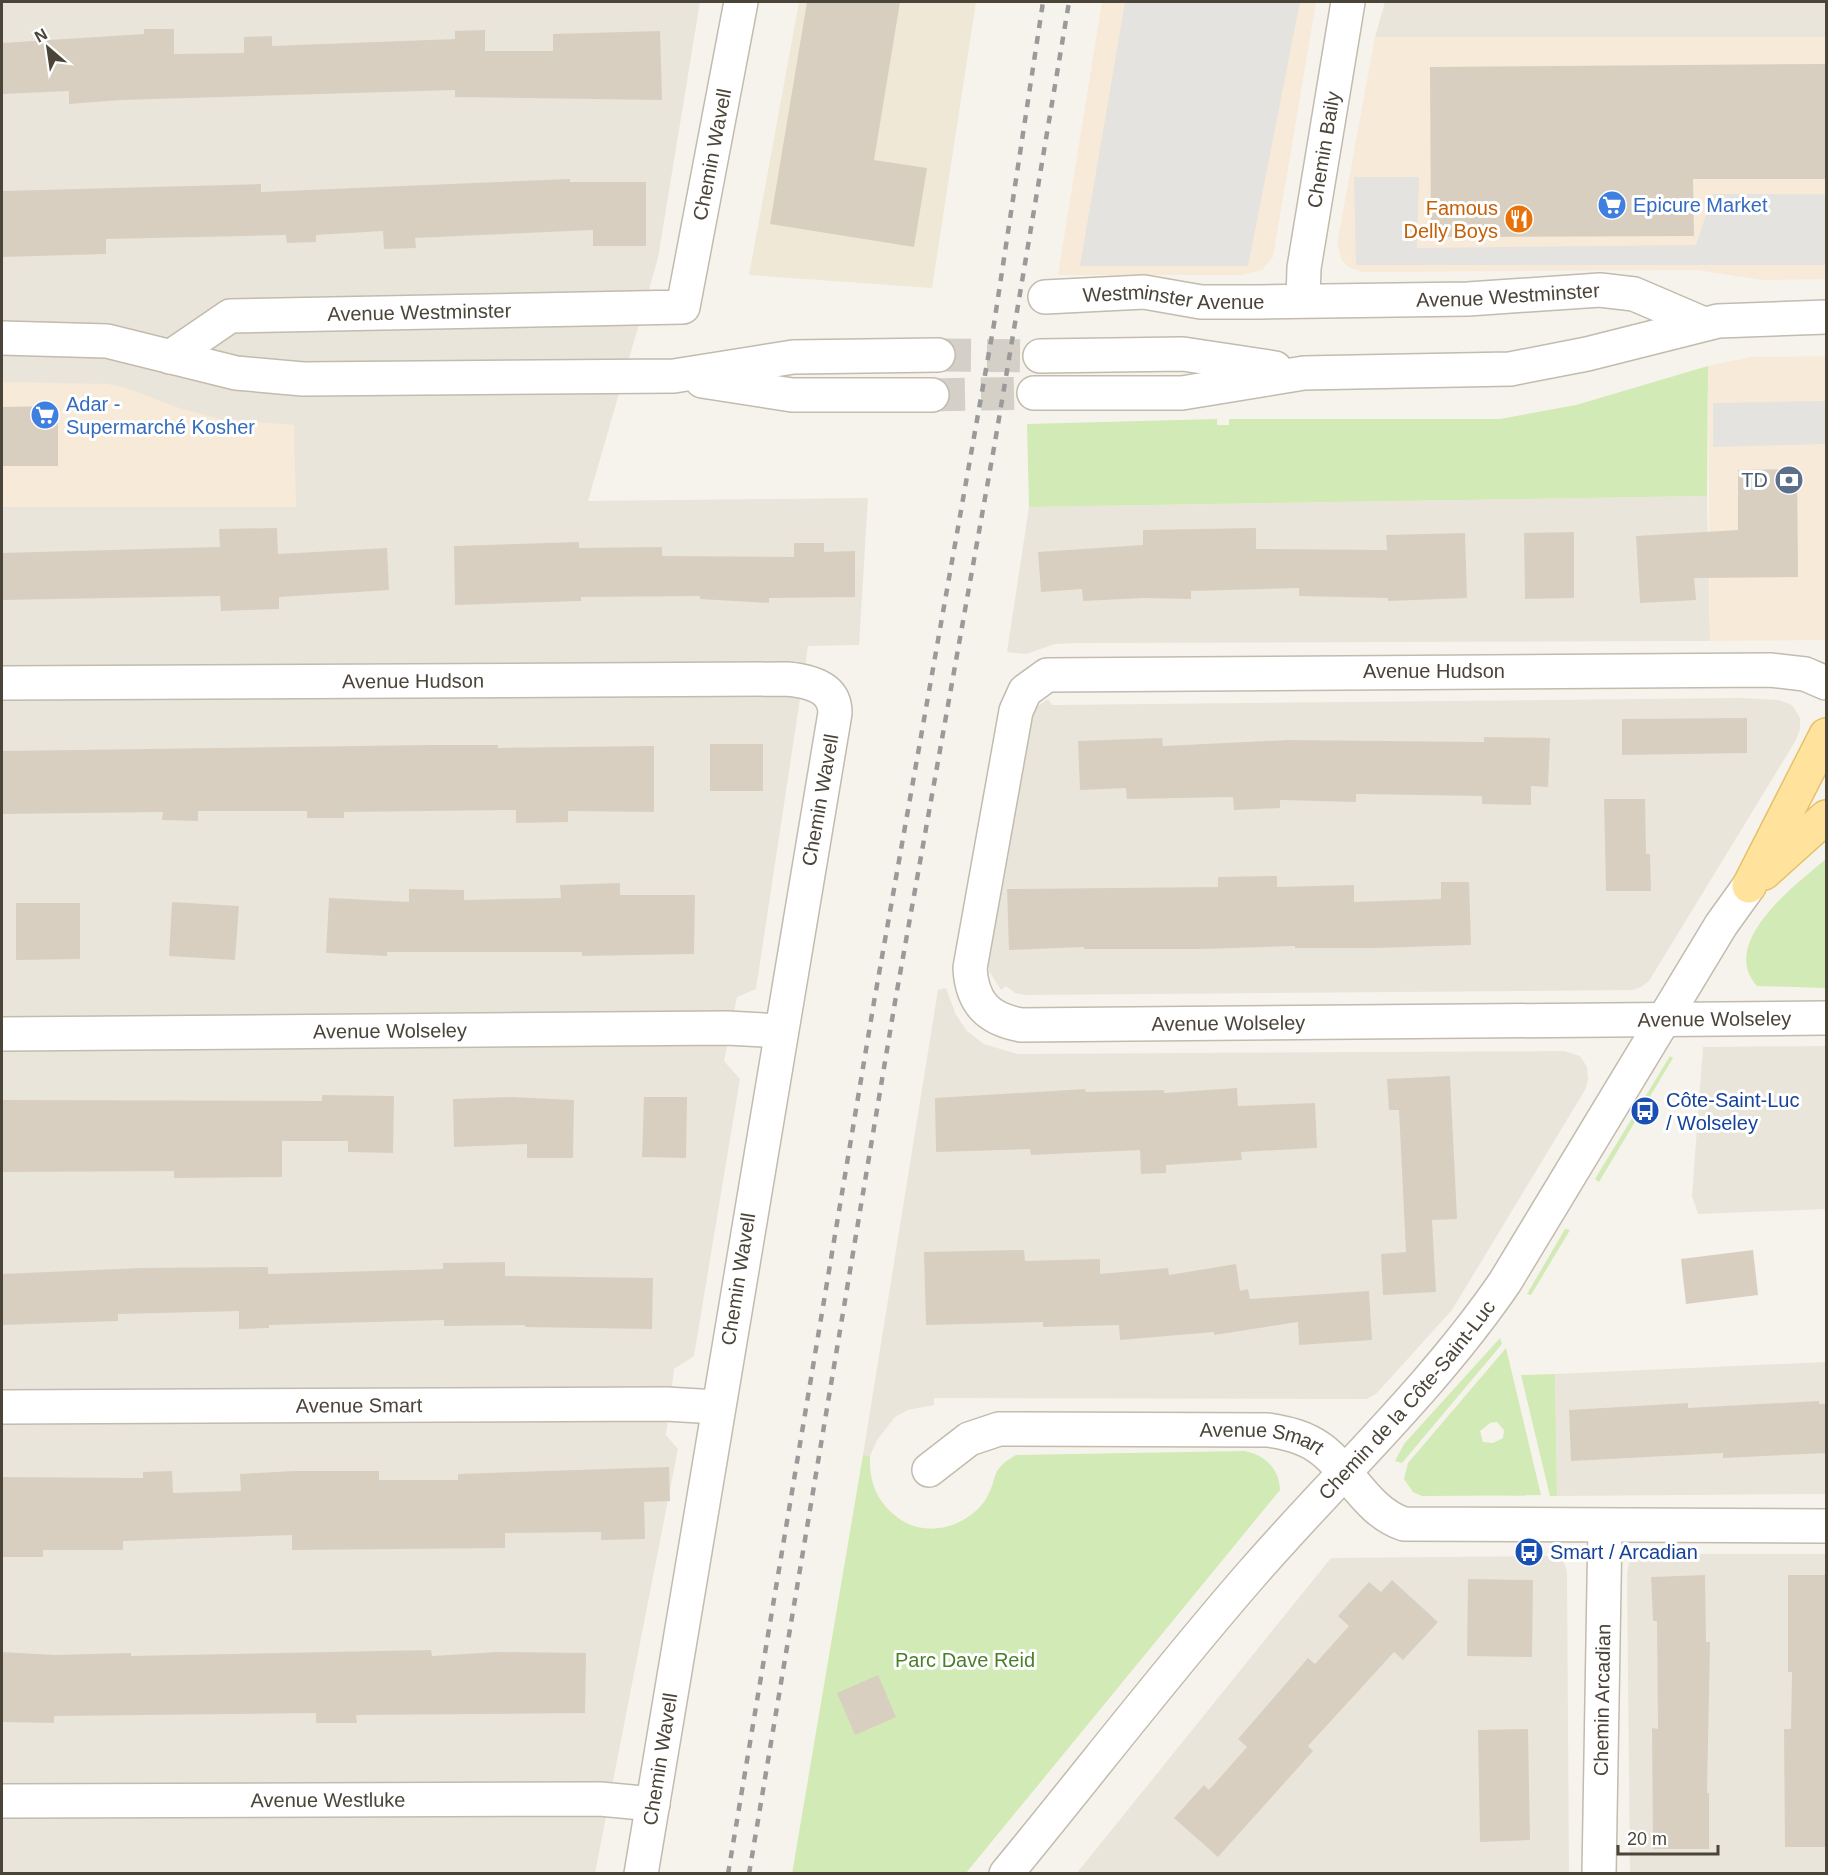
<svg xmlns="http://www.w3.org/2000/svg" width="1828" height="1875" font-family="Helvetica,sans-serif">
	<rect width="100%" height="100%" fill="#f6f3ec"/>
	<path fill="#eae5da" d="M 2,2 L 700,2 L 658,258 L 588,501 L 868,498 L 859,645 L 808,646 L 756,989 L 737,997 L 724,1061 L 740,1079 L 694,1356 L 674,1369 L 666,1435 L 678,1449 L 595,1873 L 2,1874 Z
		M 1385,2 L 1826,2 L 1826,37 L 1375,37 Z
		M 1707,496 L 1710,641 L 1078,643 L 1055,644 L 1026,654 L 1007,652 L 1029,507 Z
		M 1742,698 L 1779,700 L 1792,705 L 1800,718 L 1800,729 L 1796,740 L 1649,981 L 1641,987 L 1633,990 L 1025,995 L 1015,993 L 1006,986 L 1001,990 L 989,971 L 988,956 L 1031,711 L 1048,699 L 1052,705 Z
		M 946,988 L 956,1015 L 967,1031 L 984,1044 L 1017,1054 L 1564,1051 L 1580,1056 L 1587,1067 L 1588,1080 L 1585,1090 L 1452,1310 L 1376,1394 L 1367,1399 L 934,1398 L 934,1405 L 908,1410 L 895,1417 L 877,1440 L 870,1456 L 863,1455 L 938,990 Z
		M 1826,1046 L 1826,1209 L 1698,1214 L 1692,1196 L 1703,1047 Z
		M 1826,1362 L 1826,1494 L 1557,1496 L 1555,1374 Z
		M 1641,1554 L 1826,1554 L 1826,1873 L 1630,1873 L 1627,1575 L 1629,1561 L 1634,1555 Z
		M 1552,1556 L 1563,1560 L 1567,1572 L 1569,1873 L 1076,1874 L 1331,1558 Z"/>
	<path fill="#f7ead8" d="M 1102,2 L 1316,2 L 1273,257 L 1262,270 L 1242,275 L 1058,275 Z
		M 1375,37 L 1826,37 L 1826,279 L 1762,280 L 1697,270 L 1363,272 L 1350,268 L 1342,261 L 1337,244 Z
		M 1826,356 L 1826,640 L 1710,641 L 1708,366 L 1751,357 Z
		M 2,382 L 108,384 L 126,388 L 176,407 L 219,419 L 294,425 L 296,507 L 2,507 Z"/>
	<path fill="#efe8d6" d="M 799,2 L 976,2 L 932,288 L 749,275 Z"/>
	<path fill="#d2eab5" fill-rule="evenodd" d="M 1708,366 L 1707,496 L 1029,507 L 1027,424 L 1217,419 L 1217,425 L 1229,425 L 1229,419 L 1500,419 L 1576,405 Z
		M 1826,859 L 1826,988 L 1757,986 C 1718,943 1795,885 1826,859 Z
		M 1670,1056 L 1673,1058 L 1599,1182 L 1595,1179 Z
		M 1565,1229 L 1570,1230 L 1531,1295 L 1527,1294 Z
		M 1500,1338 L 1502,1344 L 1402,1463 L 1395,1461 L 1404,1444 Z
		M 1506,1348 L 1541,1495 L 1422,1496 L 1413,1492 L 1404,1479 L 1408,1463 ZM 1497,1422 L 1504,1430 L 1503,1438 L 1493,1443 L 1483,1442 L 1480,1431 L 1490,1423 Z
		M 1555,1374 L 1557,1496 L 1550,1496 L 1521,1375 Z
		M 1244,1451 C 1265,1455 1279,1468 1280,1490 L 966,1873 L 792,1874 L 863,1455 L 870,1456 C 869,1481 876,1501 897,1517 C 924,1539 967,1528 986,1499 C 999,1477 989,1470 1016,1455 Z"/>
	<path fill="#e5e3e0" d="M 1125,2 L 1300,2 L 1248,266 L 1080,266 Z
		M 1354,177 L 1419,177 L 1417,248 L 1696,245 L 1713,194 L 1826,194 L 1826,265 L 1356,265 Z
		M 1826,401 L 1826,444 L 1713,447 L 1713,403 Z"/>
	<path fill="#d8cfc1" d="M 807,2 L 900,2 L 874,160 L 927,168 L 914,247 L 770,224 Z
		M 144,29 L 174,29 L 174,54 L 244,53 L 244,37 L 272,36 L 272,46 L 455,39 L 455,31 L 485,30 L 485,51 L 553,51 L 553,34 L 660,31 L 662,100 L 455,97 L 455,90 L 121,100 L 69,104 L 69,91 L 2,94 L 2,43 L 144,34 Z
		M 1827,64 L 1827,179 L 1693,179 L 1694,236 L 1431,237 L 1430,67 Z
		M 570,179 L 570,182 L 646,182 L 646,246 L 593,246 L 593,230 L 415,238 L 416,248 L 384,249 L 383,231 L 316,235 L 316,242 L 287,243 L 286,235 L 106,239 L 106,254 L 2,257 L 2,191 L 261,184 L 261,192 Z
		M 58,406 L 58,466 L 2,466 L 2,407 Z
		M 1797,469 L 1798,577 L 1694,578 L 1696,600 L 1640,603 L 1636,536 L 1738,530 L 1738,470 Z
		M 277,528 L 278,554 L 387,548 L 389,590 L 279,597 L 279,609 L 221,611 L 220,596 L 2,600 L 2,553 L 220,547 L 219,529 Z
		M 1256,528 L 1256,549 L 1387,550 L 1386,535 L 1465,533 L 1467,598 L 1388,601 L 1388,598 L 1299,596 L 1299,588 L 1191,591 L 1191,599 L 1144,598 L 1083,601 L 1082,589 L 1041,592 L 1038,552 L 1143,545 L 1143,530 Z
		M 1574,532 L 1574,598 L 1525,599 L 1524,533 Z
		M 579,542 L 579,548 L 662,547 L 662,556 L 794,557 L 794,543 L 824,543 L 824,552 L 855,551 L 855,597 L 769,598 L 769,603 L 700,599 L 700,596 L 581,597 L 581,601 L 455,605 L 454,546 Z
		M 1747,718 L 1747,753 L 1622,755 L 1622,719 Z
		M 1484,737 L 1550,738 L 1548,787 L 1531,786 L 1531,805 L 1482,804 L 1482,796 L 1356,794 L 1356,802 L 1280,800 L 1280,808 L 1234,810 L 1233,797 L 1127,799 L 1126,788 L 1080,790 L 1078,741 L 1162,738 L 1163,746 L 1289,740 L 1484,742 Z
		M 710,744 L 763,744 L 763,791 L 710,791 Z
		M 428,745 L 498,745 L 498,748 L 654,746 L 654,812 L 568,811 L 568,822 L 516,823 L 516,810 L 344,812 L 344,818 L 307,818 L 307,811 L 198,811 L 198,821 L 162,820 L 163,812 L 2,814 L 2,751 Z
		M 1604,799 L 1645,799 L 1646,854 L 1650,854 L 1651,891 L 1606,891 Z
		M 1277,876 L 1277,887 L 1354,885 L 1354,902 L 1441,899 L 1441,882 L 1469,882 L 1471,945 L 1374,948 L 1295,948 L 1295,946 L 1201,949 L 1084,949 L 1084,947 L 1009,950 L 1007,889 L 1218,887 L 1218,877 Z
		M 620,883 L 620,895 L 695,895 L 694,954 L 582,956 L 582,952 L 387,952 L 387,956 L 326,953 L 329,898 L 409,902 L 409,889 L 464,890 L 464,900 L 561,898 L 560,885 Z
		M 172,902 L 239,906 L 235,960 L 169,956 Z
		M 16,903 L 80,903 L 80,959 L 16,960 Z
		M 1450,1076 L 1457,1219 L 1432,1220 L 1436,1292 L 1383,1295 L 1381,1254 L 1406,1252 L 1399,1110 L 1389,1110 L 1387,1079 Z
		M 1237,1088 L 1238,1106 L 1315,1103 L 1317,1148 L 1241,1152 L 1242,1160 L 1166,1165 L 1166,1173 L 1141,1174 L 1140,1150 L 1031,1155 L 1030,1149 L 936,1152 L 935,1098 L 1085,1089 L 1086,1092 L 1164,1090 L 1164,1093 Z
		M 322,1095 L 394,1096 L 393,1153 L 348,1152 L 348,1141 L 282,1141 L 282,1177 L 174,1178 L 174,1171 L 2,1172 L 2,1100 L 322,1101 Z
		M 511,1097 L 574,1100 L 573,1158 L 527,1158 L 527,1144 L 454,1147 L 453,1099 Z
		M 644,1097 L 687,1097 L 686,1158 L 642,1157 Z
		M 1024,1250 L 1025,1261 L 1100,1259 L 1100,1274 L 1168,1268 L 1169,1275 L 1236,1264 L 1240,1291 L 1248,1289 L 1250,1299 L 1369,1291 L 1372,1340 L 1299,1345 L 1298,1322 L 1214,1335 L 1214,1332 L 1120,1340 L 1119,1325 L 1043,1327 L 1043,1322 L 926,1325 L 924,1252 Z
		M 1753,1250 L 1758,1295 L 1686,1304 L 1681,1259 Z
		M 505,1262 L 505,1276 L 653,1278 L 652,1329 L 525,1327 L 525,1325 L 444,1326 L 444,1320 L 269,1325 L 269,1328 L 239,1329 L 239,1311 L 118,1314 L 118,1321 L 2,1325 L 2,1274 L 140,1268 L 268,1267 L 268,1274 L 443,1269 L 443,1263 Z
		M 1819,1401 L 1819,1404 L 1827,1404 L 1827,1453 L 1723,1458 L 1723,1453 L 1571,1461 L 1569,1410 L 1688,1403 L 1688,1408 Z
		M 669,1467 L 670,1501 L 644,1502 L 645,1539 L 601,1540 L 601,1532 L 505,1533 L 505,1548 L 292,1550 L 292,1535 L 123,1541 L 123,1550 L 43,1550 L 43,1557 L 2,1557 L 2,1477 L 143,1478 L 143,1472 L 172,1471 L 173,1493 L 241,1491 L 240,1474 L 293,1471 L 379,1471 L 379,1480 L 458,1480 L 458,1474 Z
		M 1705,1575 L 1706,1642 L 1710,1642 L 1707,1793 L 1709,1793 L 1709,1849 L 1653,1849 L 1652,1728 L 1658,1729 L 1657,1621 L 1653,1621 L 1651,1577 Z
		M 1788,1575 L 1827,1575 L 1827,1847 L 1785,1847 L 1784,1729 L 1791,1729 L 1792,1672 L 1788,1672 Z
		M 1468,1579 L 1533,1580 L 1532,1657 L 1467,1656 Z
		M 1392,1580 L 1438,1622 L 1403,1660 L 1394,1652 L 1308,1746 L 1313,1751 L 1218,1857 L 1174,1818 L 1204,1785 L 1209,1790 L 1247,1747 L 1238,1739 L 1308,1658 L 1315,1664 L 1349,1626 L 1338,1616 L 1369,1582 L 1381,1592 Z
		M 431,1650 L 432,1656 L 497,1652 L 586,1653 L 585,1713 L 356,1715 L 357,1723 L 316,1723 L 316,1713 L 54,1716 L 54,1723 L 2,1722 L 2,1652 L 55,1655 L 131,1653 L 131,1656 Z
		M 878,1675 L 896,1717 L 855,1735 L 837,1693 Z
		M 1528,1729 L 1530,1840 L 1480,1842 L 1478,1730 Z"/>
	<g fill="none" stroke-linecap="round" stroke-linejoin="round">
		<path stroke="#d4d0c8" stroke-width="33" stroke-dasharray="33 16" stroke-linecap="butt" d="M 938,355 L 1040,356
			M 932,395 L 1034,393"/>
		<g stroke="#c2bbae" stroke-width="36">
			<g id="minor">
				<path id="s1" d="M 1045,297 L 1144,292 L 1201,302 L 1260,302 L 1468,299 L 1600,290 L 1634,294 L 1704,324"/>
				<path id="s2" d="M 1303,300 L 1304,268 L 1348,2"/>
				<path d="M 2,338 L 107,341 L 236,373 L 303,379 L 674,376 L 793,357 L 938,355"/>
				<path d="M 1040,356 L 1183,354 L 1275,368"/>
				<path id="s3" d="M 170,357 L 230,316 L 683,307 L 741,2"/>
				<path d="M 702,381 L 792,395 L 932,395"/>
				<path d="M 1034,393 L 1182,393 L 1304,373 L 1510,369 L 1587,354 L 1718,321 L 1826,317"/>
				<path id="s4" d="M 2,683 L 787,679 C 809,681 835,687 835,713 L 641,1874"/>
				<path id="s5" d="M 1826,683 L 1805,674 L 1770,670 L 1047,675 L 1025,691 L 1016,711 L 970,968 C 972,1003 988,1019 1021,1025 L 1826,1018"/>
				<path id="s6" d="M 2,1034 L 727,1028 L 780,1031"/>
				<path id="s7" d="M 2,1407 L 666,1404 L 717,1407"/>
				<path id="s8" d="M 929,1470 L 969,1439 L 999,1429 L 1268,1430 C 1287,1433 1305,1437 1321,1449 C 1351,1471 1367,1512 1404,1524 L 1826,1526"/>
				<path id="s9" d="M 2,1801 L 600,1799 L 653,1804"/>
				<path id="s10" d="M 1006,1874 C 1090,1772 1170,1667 1256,1569 C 1340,1473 1433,1387 1505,1282 L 1721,925 L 1749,886"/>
				<path id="s11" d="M 1599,1874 L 1605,1527"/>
			</g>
		</g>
		<g stroke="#e6c16a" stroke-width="36">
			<path id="major" d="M 1764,873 L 1826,817
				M 1749,886 L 1826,735"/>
		</g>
		<use href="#minor" stroke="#fff" stroke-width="33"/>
		<use href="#major" stroke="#ffe39c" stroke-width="33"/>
		<path stroke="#9a9a9a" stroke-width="4.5" stroke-dasharray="8 8" stroke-linecap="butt" d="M 728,1874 L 874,1002 L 994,324 L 1043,2
			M 749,1874 L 895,1002 L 995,442 L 1069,2"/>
	</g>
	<defs>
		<g id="supermarket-disc" transform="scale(1.5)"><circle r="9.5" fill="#3f7fe0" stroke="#fff"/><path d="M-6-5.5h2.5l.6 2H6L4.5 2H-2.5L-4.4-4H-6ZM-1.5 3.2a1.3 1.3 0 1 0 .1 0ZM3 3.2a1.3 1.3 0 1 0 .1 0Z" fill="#fff"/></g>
		<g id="restaurant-disc" transform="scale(1.5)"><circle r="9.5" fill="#e8710a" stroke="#fff"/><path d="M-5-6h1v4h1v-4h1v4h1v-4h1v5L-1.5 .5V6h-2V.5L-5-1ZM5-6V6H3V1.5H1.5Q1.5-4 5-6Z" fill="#fff"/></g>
		<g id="bank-disc" transform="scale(1.5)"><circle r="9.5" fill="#5c6f8a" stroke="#fff"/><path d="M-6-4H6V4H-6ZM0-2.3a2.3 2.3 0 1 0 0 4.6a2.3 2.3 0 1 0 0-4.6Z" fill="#fff"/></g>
		<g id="bus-disc" transform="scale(1.5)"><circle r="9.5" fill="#1a4fb4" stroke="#fff"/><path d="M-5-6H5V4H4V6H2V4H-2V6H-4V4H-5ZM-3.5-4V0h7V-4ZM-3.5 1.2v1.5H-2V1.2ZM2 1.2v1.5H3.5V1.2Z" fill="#fff"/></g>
	</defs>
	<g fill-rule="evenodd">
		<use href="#supermarket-disc" x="1612" y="205"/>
		<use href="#restaurant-disc" x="1519" y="219"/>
		<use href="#supermarket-disc" x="45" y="415"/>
		<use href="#bank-disc" x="1789" y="480"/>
		<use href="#bus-disc" x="1645" y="1111"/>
		<use href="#bus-disc" x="1529" y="1552"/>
	</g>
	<g text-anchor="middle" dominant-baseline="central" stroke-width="6" stroke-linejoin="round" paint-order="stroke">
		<g font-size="20" fill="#4b4439" stroke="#fff">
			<text stroke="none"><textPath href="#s2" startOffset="152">Chemin Baily</textPath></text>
			<text stroke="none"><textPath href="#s3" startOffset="681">Chemin Wavell</textPath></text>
			<text stroke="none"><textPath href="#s1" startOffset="464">Avenue Westminster</textPath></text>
			<text stroke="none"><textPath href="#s1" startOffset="129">Westminster Avenue</textPath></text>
			<text stroke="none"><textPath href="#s3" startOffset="262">Avenue Westminster</textPath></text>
			<text x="1434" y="671">Avenue Hudson</text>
			<text stroke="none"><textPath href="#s4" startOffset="411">Avenue Hudson</textPath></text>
			<text transform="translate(820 800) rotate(-80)">Chemin Wavell</text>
			<text stroke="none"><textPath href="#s5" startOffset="1869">Avenue Wolseley</textPath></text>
			<text stroke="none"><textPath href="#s5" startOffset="1383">Avenue Wolseley</textPath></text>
			<text stroke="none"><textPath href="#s6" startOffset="388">Avenue Wolseley</textPath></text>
			<text transform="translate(738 1279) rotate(-81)">Chemin Wavell</text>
			<text stroke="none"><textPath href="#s10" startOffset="621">Chemin de la Côte-Saint-Luc</textPath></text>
			<text stroke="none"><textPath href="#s7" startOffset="357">Avenue Smart</textPath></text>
			<text stroke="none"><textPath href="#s8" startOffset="346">Avenue Smart</textPath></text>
			<text stroke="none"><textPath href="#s11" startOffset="174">Chemin Arcadian</textPath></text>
			<text transform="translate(660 1759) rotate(-81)">Chemin Wavell</text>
			<text stroke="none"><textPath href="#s9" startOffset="326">Avenue Westluke</textPath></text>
		</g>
		<g font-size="20" fill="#366cbe" stroke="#fff" text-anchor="start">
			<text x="1633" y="205">Epicure Market</text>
			<text x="66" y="404">Adar -<tspan x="66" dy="23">Supermarché Kosher</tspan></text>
		</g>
		<g font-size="20" fill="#c56008" stroke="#fff" text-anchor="end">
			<text x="1498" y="208">Famous<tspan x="1498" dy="23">Delly Boys</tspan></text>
		</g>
		<g font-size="20" fill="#4e5e75" stroke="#fff" text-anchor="end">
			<text x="1768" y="480">TD</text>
		</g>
		<g font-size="20" fill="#164399" stroke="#fff" text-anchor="start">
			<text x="1666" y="1100">Côte-Saint-Luc<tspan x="1666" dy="23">/ Wolseley</tspan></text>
			<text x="1550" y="1552">Smart / Arcadian</text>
		</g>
		<g font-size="20" fill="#4a7f2a" stroke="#fff">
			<text x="965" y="1660">Parc Dave Reid</text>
		</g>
	</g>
	<rect width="1828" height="1875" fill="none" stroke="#4b4439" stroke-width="6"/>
	<g transform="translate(48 48) rotate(331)" stroke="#ffffff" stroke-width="4.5" paint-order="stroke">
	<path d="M0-4.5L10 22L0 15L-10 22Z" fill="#4b4439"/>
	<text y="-9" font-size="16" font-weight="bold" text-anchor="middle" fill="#4b4439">N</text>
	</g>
	<path d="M1618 1845v9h100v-9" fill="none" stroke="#4b4439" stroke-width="3"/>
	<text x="1627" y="1845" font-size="18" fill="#4b4439" stroke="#ffffff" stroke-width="4.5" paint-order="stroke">20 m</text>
</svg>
